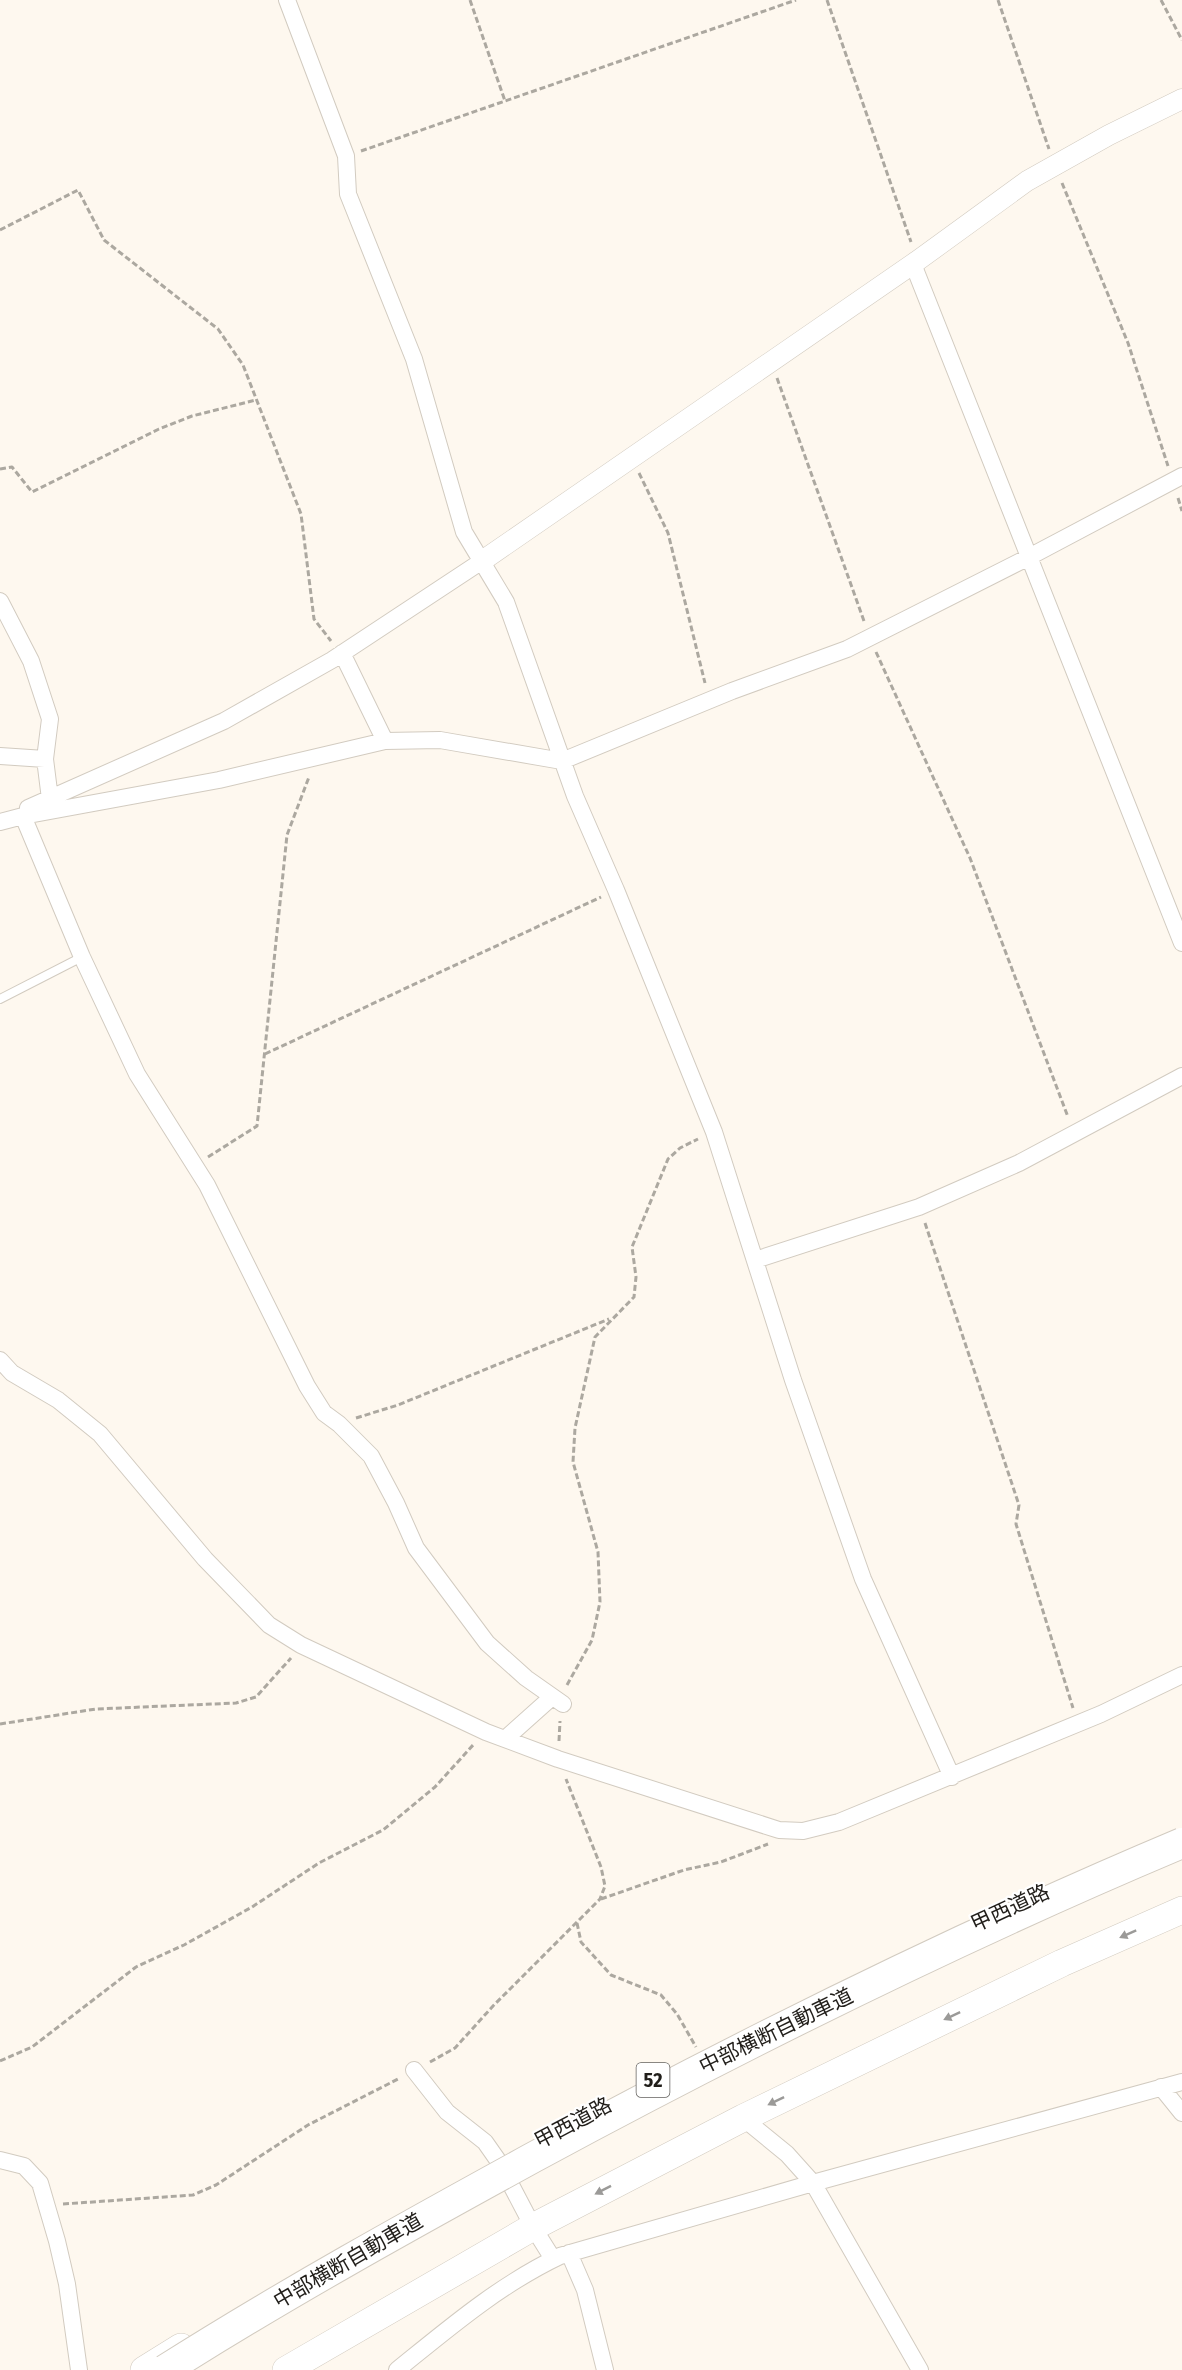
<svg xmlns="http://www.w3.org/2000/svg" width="1182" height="2370" font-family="'Fira Sans Condensed','Noto Sans JP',sans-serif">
	<rect width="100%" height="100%" fill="#fef8ef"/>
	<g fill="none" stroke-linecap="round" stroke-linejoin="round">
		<g stroke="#d2cbc0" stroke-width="10">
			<path id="service" d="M 0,999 L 82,957"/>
		</g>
		<g stroke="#d2cbc0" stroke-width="18">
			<path id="minor" d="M 287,0 L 346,156 L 348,194 L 414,359 L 464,532 L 506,602 L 575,796 L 616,890 L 714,1132 L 793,1380 L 863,1579 L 952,1777
				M 913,264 L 1182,943
				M 0,601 L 31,661 L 50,719 L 45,759 L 51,807
				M 342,653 L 385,741
				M 0,756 L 45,759
				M 28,808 L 224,721 L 332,660 L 482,561
				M 23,816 L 82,957 L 137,1074 L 207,1185 L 307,1386 L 324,1413 L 339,1424 L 371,1456 L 396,1503 L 416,1548 L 487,1643 L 526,1678 L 563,1704
				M 0,822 L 23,816 L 219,780 L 385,741 L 440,740 L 562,761 L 732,691 L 847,649 L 1029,557 L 1182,476
				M 755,1260 L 919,1207 L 1019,1163 L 1182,1076
				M 0,1360 L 12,1373 L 58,1400 L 100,1434 L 205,1559 L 269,1625 L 301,1645 L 486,1732 L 558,1759 L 779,1830 L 803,1831 L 839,1822 L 1101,1714 L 1182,1675
				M 505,1739 L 552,1697
				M 414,2070 L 447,2112 L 485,2142 L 499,2162 L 533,2227 L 553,2259
				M 1161,2087 L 1182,2113
				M 743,2118 L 787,2154 L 813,2183 L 920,2370
				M 0,2160 L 24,2166 L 40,2183 L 57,2241 L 67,2284 L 79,2370
				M 569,2253 L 585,2290 L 605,2370
				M 397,2370 C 449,2328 499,2285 560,2256 L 813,2183 L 1182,2082"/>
		</g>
		<g stroke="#d2cbc0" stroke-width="21">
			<path id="tertiary" d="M 482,561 L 917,261 L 1027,181 L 1109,135 L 1182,99"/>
		</g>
		<g stroke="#d2cbc0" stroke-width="28">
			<path id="trunk" d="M 144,2370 L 181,2347
				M 286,2370 L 533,2227 L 743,2118 L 1062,1963 L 1182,1910"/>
		</g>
		<path stroke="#aca8a0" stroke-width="3" stroke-dasharray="6 3" stroke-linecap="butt" d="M 470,0 L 505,101
			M 827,0 L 911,242
			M 998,0 L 1049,149
			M 1161,0 L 1182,40
			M 361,151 L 796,0
			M 1062,183 L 1128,343 L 1168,466
			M 0,230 L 78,190 L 104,240 L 218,329 L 243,365 L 301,514 L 314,619 L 331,641
			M 777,378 L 864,621
			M 0,469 L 12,467 L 32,492 L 159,429 L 192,416 L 256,400
			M 639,473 L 668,533 L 705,683
			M 1178,498 L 1182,511
			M 876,652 L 970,858 L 1068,1117
			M 265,1054 L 601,897
			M 208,1157 L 257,1126 L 287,835 L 309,777
			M 925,1223 L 1019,1505 L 1016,1524 L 1073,1708
			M 356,1418 L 398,1405 L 609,1319
			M 567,1685 L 592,1640 L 600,1602 L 598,1552 L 573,1462 L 575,1428 L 595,1337 L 634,1297 L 636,1277 L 632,1247 L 668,1159 L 680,1148 L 698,1139
			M 0,1724 L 96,1709 L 236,1703 L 256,1697 L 291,1658
			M 559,1741 L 560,1721
			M 601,1899 L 684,1870 L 721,1862 L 768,1844
			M 577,1923 L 581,1942 L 611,1975 L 661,1995 L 677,2014 L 696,2047
			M 0,2061 L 32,2047 L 136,1967 L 184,1945 L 252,1907 L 319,1863 L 383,1830 L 435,1787 L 474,1744
			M 430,2062 L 455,2048 L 493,2006 L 600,1899 L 605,1886 L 601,1867 L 566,1779
			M 63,2204 L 193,2195 L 216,2185 L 308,2125 L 400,2078"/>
		<use href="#service" stroke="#fff" stroke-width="8"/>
		<use href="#minor" stroke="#fff" stroke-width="16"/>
		<use href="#tertiary" stroke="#fff" stroke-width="20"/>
		<use href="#trunk" stroke="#fff" stroke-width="27"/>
		<g stroke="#d2cbc0" stroke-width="32" stroke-linecap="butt">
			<path id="motorway-bridge" d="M 165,2370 C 285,2294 410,2225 534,2157 C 745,2043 961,1936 1182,1843"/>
		</g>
		<use href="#motorway-bridge" stroke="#fff" stroke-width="30"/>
	</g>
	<defs><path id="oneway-solid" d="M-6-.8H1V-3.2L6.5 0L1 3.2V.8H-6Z" transform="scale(1.5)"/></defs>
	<g fill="#9b9a98">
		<use href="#oneway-solid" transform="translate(1128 1934) rotate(156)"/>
		<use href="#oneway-solid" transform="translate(952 2016) rotate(155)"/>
		<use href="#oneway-solid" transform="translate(776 2101) rotate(154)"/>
		<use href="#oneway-solid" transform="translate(603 2190) rotate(153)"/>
	</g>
	<g text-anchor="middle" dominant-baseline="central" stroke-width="4.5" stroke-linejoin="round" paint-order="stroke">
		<rect fill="#fff" stroke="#64625f" stroke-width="1.5" x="636.5" y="2063" width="33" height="34" rx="4.5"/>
		<g font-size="20" font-weight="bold" fill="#211e1a">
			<text x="653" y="2080">52</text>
		</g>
		<g font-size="21" fill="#211e1a" stroke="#fff">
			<text transform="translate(1010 1908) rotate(-25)">甲西道路</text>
			<text transform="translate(776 2031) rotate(-26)">中部横断自動車道</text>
			<text transform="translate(573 2123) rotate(-28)">甲西道路</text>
			<text transform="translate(348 2261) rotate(-30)">中部横断自動車道</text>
		</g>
	</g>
</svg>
